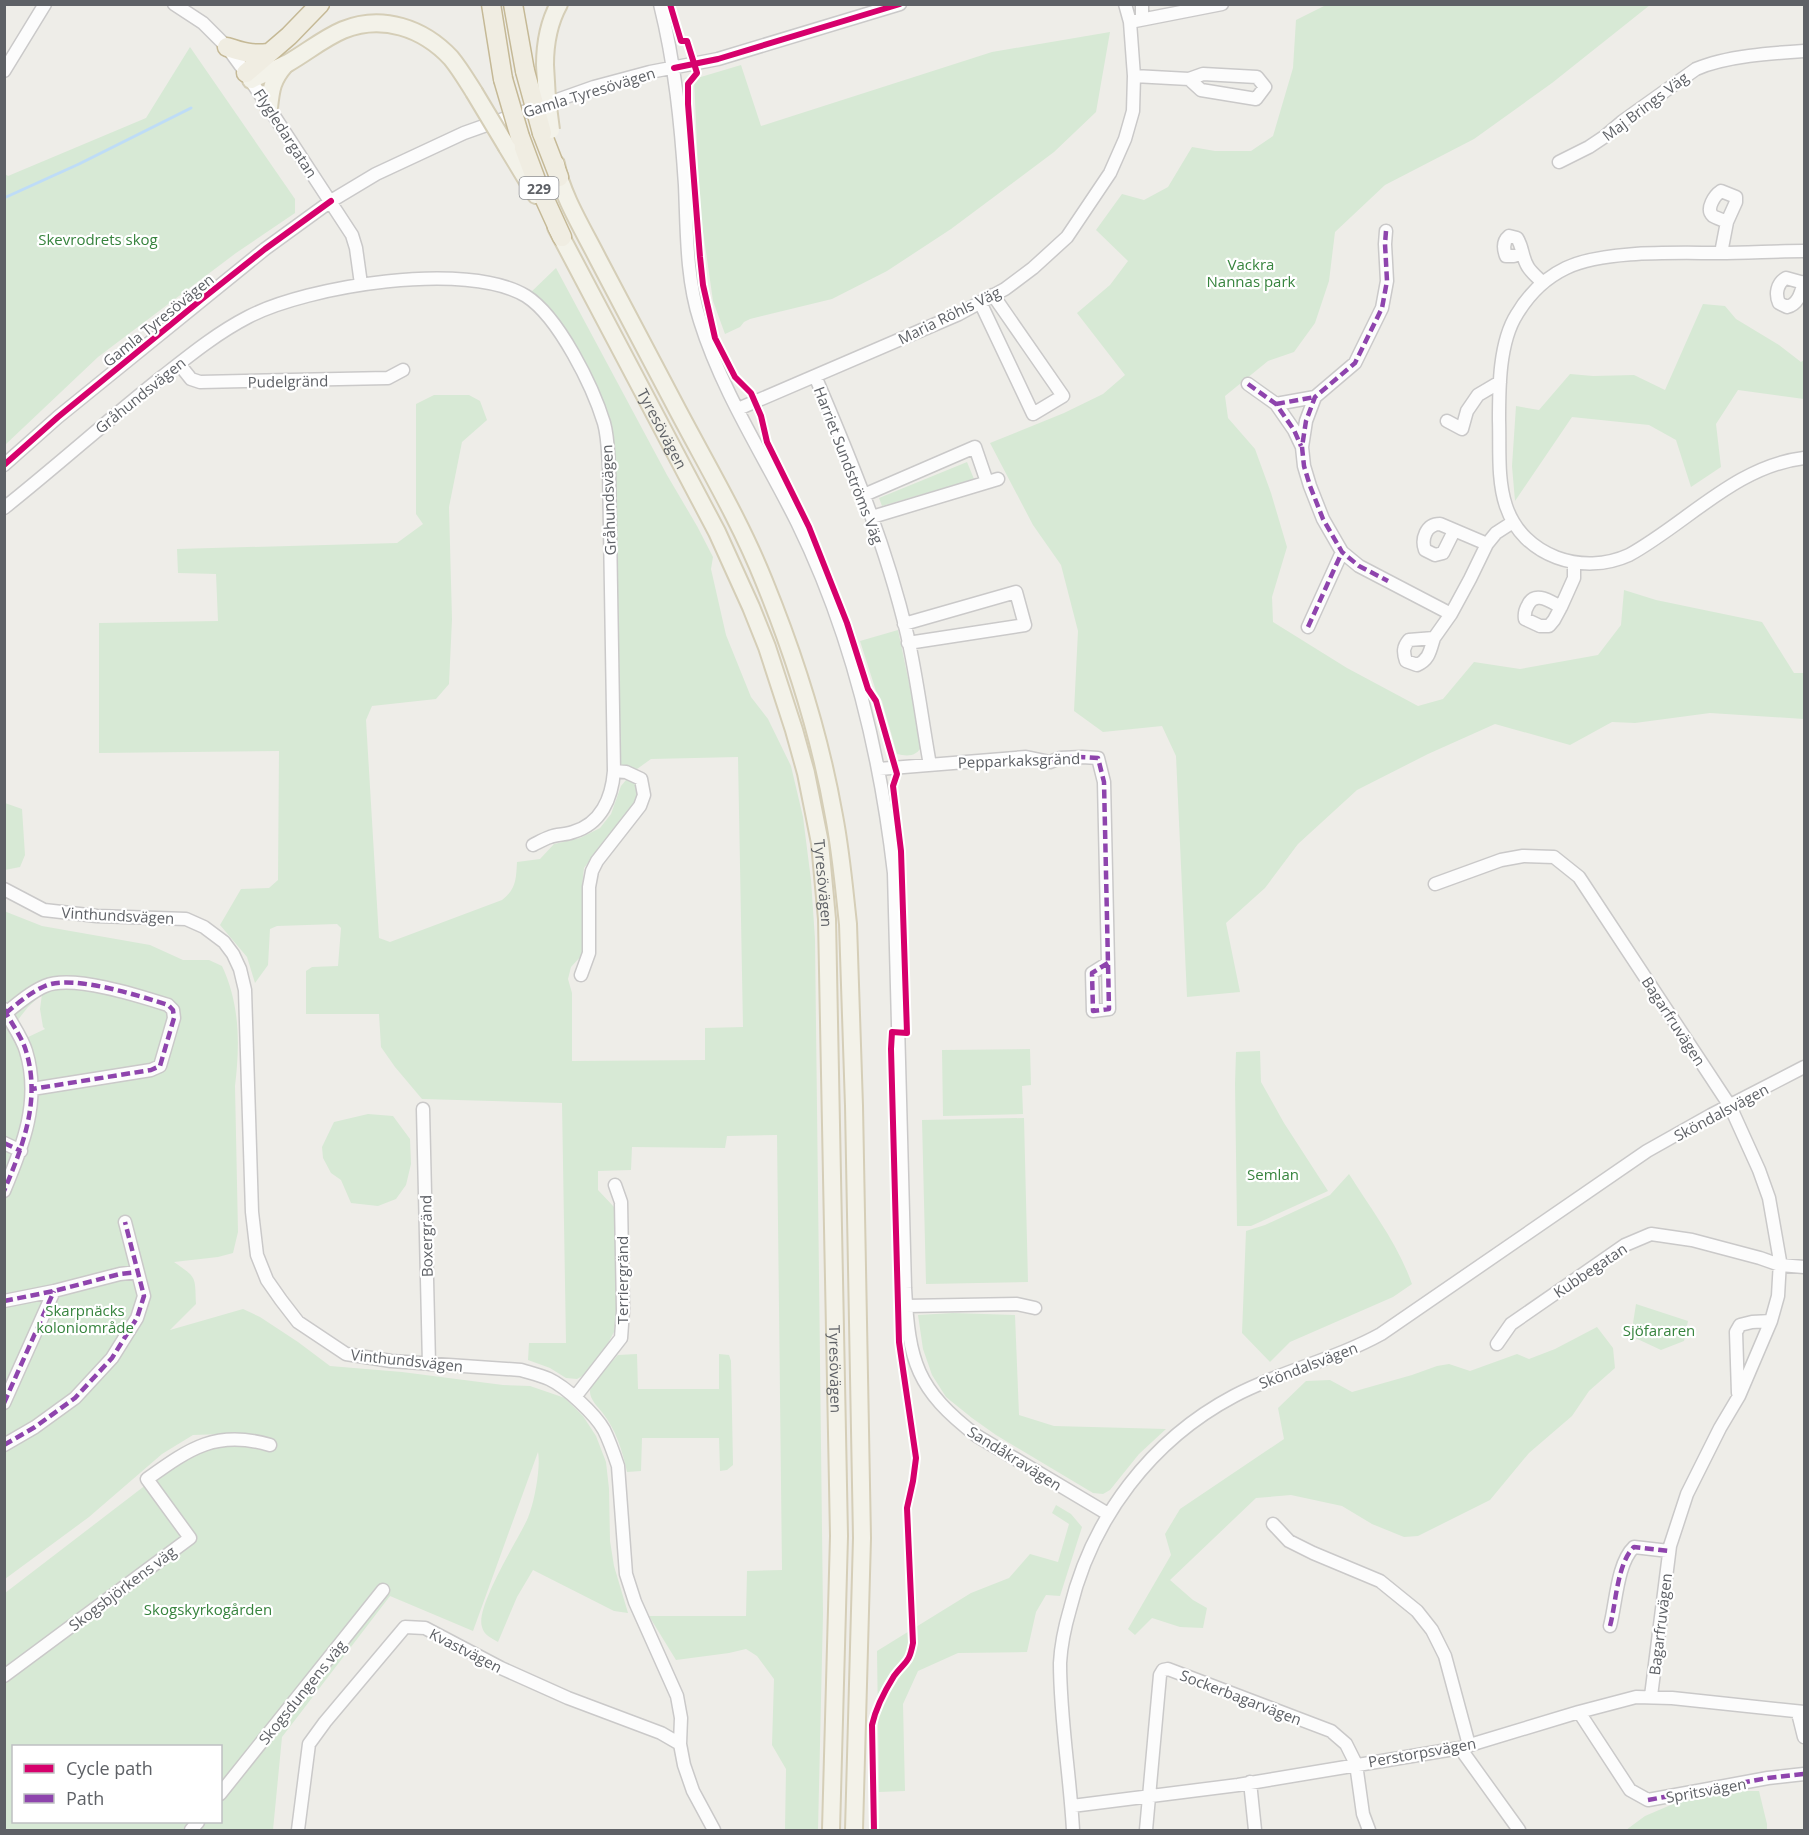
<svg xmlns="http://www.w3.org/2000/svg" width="1809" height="1835" font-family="'Open Sans',sans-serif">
	<rect width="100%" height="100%" fill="#eeede8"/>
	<path fill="#d7e9d5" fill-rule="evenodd" d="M 1328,4 L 1650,5 L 1552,83 L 1474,139 L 1385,185 L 1335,232 L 1329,281 L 1315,323 L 1294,352 L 1268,361 L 1225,396 L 1228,418 L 1255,449 L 1271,493 L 1287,547 L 1272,597 L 1273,622 L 1347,668 L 1418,706 L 1443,699 L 1474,662 L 1520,669 L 1598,655 L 1621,625 L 1624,590 L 1656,600 L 1762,622 L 1794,673 L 1804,673 L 1804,719 L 1710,713 L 1635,723 L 1612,722 L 1570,745 L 1495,724 L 1428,754 L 1357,790 L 1298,844 L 1265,888 L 1226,923 L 1240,992 L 1187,997 L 1176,756 L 1162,726 L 1103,732 L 1074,711 L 1078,631 L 1061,565 L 1033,525 L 990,443 L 1064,413 L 1103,394 L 1125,375 L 1077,313 L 1110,285 L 1128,261 L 1096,230 L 1122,194 L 1144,200 L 1168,187 L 1192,147 L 1215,151 L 1251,151 L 1273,136 L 1293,68 L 1296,20 Z
		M 1110,32 L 1096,112 L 1054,152 L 951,229 L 887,271 L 832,299 L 750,319 L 744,322 L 740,327 L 725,334 L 713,301 L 700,210 L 694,79 L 741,65 L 761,126 L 992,52 Z
		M 190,47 L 295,199 L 295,213 L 236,253 L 98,357 L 5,445 L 5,174 L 8,176 L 146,118 Z
		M 556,268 L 667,475 L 697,526 L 713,557 L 711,569 L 726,635 L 751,697 L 768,719 L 791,766 L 803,817 L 811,880 L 815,939 L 823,1614 L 818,1830 L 785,1830 L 786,1769 L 772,1745 L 774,1679 L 757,1656 L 746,1649 L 729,1653 L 676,1660 L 649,1616 L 746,1616 L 747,1571 L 782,1570 L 777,1135 L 727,1136 L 725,1148 L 632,1147 L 631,1170 L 598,1171 L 598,1190 L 614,1207 L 617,1312 L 614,1332 L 607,1345 L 584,1375 L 577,1379 L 566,1378 L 550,1368 L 528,1360 L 529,1343 L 566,1343 L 562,1103 L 422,1099 L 395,1067 L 381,1047 L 379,1014 L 306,1014 L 306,971 L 312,967 L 338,966 L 341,928 L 337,924 L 277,926 L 270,929 L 268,965 L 255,983 L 247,957 L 220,925 L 241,889 L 269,888 L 278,880 L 279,751 L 99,753 L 99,623 L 218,621 L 216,574 L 178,573 L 177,549 L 397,543 L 423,524 L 416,514 L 416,404 L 434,395 L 469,395 L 480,401 L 487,420 L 462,442 L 449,507 L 452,619 L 449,684 L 436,699 L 372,706 L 366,720 L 379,938 L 390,942 L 502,900 C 516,889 516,880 517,862 L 540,859 L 554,844 L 580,838 L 600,828 L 611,814 L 621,786 L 626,780 L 631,780 L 639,786 L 639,795 L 635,802 L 584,868 L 582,887 L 583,954 L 571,967 L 568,979 L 572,993 L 572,1061 L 705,1060 L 705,1028 L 743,1027 L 738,757 L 651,759 L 637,769 L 622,766 L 619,759 L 612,437 L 594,389 L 528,295 Z
		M 1703,304 L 1725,306 L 1736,319 L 1779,345 L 1801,362 L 1804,360 L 1804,399 L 1738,390 L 1716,424 L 1721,467 L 1691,487 L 1676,440 L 1649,425 L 1572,417 L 1515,501 L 1512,466 L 1516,406 L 1539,410 L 1570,374 L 1593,376 L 1634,375 L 1665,390 Z
		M 967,462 L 974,479 L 882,506 L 879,498 Z
		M 898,630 L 922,745 C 918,756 908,757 897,754 L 882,701 L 876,691 L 860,641 Z
		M 5,803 L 22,809 L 25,855 L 20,867 L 5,870 Z
		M 4,911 L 42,926 L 150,945 L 183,960 L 209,960 L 222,966 C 240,1004 240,1045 235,1086 L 238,1232 L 233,1253 L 218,1257 L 174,1262 C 197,1278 195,1276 196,1304 L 170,1330 L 243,1309 L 260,1317 L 298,1342 L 330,1366 L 402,1372 L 503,1385 L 530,1386 L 565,1398 L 583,1416 L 596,1436 L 606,1462 L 609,1489 L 610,1541 L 614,1566 L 628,1613 L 614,1611 L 533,1570 L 517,1597 L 498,1642 C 491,1638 484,1635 482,1627 C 475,1608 517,1541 527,1520 C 534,1505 541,1468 538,1452 L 473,1631 L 390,1596 L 282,1737 L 273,1830 L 5,1830 L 5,1593 L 207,1438 L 224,1434 L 193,1435 L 162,1454 L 89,1517 L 5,1579 ZM 42,994 L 40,1009 L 43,1027 L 45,1029 L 24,1039 L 17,1021 L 28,1007 ZM 14,1746 L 220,1746 L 220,1822 L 14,1822 Z
		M 1030,1049 L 1031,1085 L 1022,1086 L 1023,1114 L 943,1116 L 942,1050 Z
		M 1260,1051 L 1261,1082 L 1284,1123 L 1328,1191 L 1251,1226 L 1237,1226 L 1235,1084 L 1236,1052 Z
		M 368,1114 L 393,1116 L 410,1139 L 411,1164 L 406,1185 L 396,1199 L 378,1206 L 351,1203 L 341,1180 L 331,1173 L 323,1158 L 322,1147 L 334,1122 Z
		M 1024,1118 L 1028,1282 L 926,1284 L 922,1120 Z
		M 1349,1174 C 1371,1209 1398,1244 1412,1284 L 1393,1297 L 1290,1342 L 1270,1362 L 1242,1333 L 1246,1231 L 1265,1225 L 1330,1195 Z
		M 1636,1304 L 1688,1321 L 1684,1341 L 1661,1350 L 1631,1336 Z
		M 953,1313 L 1015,1315 L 1019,1415 L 1054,1426 L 1166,1429 L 1139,1454 L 1110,1490 L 1103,1494 L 1093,1493 L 996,1435 L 972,1418 L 946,1397 L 932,1375 L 923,1349 L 918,1315 Z
		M 1597,1327 L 1613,1348 L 1615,1368 L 1589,1391 L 1572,1416 L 1529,1453 L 1490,1500 L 1418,1536 L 1404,1537 L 1372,1524 L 1342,1506 L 1291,1495 L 1256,1498 L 1170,1580 L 1193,1600 L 1207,1608 L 1203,1628 L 1180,1627 L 1152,1618 L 1135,1635 L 1128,1629 L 1171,1555 L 1165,1534 L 1180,1509 L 1284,1439 L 1278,1408 L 1306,1381 L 1330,1380 L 1352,1392 L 1412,1375 L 1437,1366 L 1449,1364 L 1470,1371 L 1517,1354 L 1529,1359 L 1555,1349 Z
		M 637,1354 L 638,1389 L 719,1389 L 719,1354 L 729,1355 L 731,1361 L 733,1465 L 727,1470 L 720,1471 L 719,1438 L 642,1438 L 641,1471 L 627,1472 C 622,1449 616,1430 602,1412 C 597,1406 590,1399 590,1392 C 590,1381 611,1363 618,1355 Z
		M 1056,1505 L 1071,1514 L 1082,1527 L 1060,1596 L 1046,1595 L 1036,1612 L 1027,1652 L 958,1653 L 918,1671 L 903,1704 L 905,1791 L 879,1792 L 877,1651 L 971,1593 L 1009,1578 L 1030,1554 L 1058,1562 L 1069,1524 L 1052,1513 Z
		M 1733,1791 L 1759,1791 L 1767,1824 L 1767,1830 L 1626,1830 L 1645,1816 L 1694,1795 Z"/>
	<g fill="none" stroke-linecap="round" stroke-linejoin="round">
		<path stroke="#bedcf7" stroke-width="3" d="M 4,198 L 79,164 L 191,108"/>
		<g stroke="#cac9c9" stroke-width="15">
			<path id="minor" d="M 174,4 L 203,23 L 227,47 L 246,73 L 352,235 L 356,248 L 361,284
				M 660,4 C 675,64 681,124 685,185 C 687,230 686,278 700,321 C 722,392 764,456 797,522 C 851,632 880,752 894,873 L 905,1288 C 909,1362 916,1389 977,1436 L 1108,1514
				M 1142,4 L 1142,19
				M 1130,22 L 1222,4
				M 4,71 L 45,4
				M 1134,76 L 1189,79 L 1201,90 L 1256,99 L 1265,87 L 1257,77 L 1203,74 L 1189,79
				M 1559,162 L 1589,147 L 1604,137 L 1623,121 L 1696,69 C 1726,56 1772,53 1804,51
				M 1386,231 L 1385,244 L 1387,281 L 1382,308 L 1355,363 L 1315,397 L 1306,421 L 1302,447 L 1304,466 L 1310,486 L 1323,519 L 1342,552 L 1359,566 L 1451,614
				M 1804,251 C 1776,251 1747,253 1718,253 C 1675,253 1604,250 1566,268 C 1545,278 1529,294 1517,314 C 1499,342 1499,388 1499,420 C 1500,448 1497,479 1506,506 C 1523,557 1583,576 1629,555 C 1687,523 1736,466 1804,458
				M 1522,253 L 1514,256 L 1506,256 C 1503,248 1503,241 1509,236 L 1517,238 C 1523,247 1522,258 1528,267 C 1531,272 1537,277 1542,282
				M 1721,253 L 1727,222 L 1736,202 L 1736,197 L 1721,191 C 1715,195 1705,209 1713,216 C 1716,218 1723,220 1727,222
				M 1804,283 L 1786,278 C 1777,283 1775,294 1779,303 L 1787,307 C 1799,304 1801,292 1804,282
				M 980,302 L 1033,414 L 1063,396 L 993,295
				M 179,364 L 191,379 L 200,382 L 388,378 L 403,370
				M 815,376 C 851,460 886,545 907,634 C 917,677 922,721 930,765
				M 1248,384 L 1276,404 L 1294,430 L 1302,447
				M 1276,404 L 1315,397
				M 738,409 L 959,314 L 1005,289 L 1033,268 L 1067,237 L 1110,173 L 1125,139 L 1133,111 L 1134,76 L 1130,22 L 1125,4
				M 1447,421 L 1462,429 L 1467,411 L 1478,395 L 1500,382
				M 4,465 L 58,417 L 265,249 L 331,201 L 376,174 L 464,133 L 594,87 L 650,72 L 718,59 L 900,4
				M 864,495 L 975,447 L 987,482
				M 4,508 C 58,465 109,419 162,377 C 190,355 217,333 248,317 C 307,286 467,260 526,296 C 559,317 593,387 604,423 C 608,437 608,453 609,468 L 614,771 C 612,798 601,824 573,832 C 566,835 557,834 550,837 C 544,839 539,842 533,845
				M 872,517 L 998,479
				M 1454,531 L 1443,553 L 1435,555 L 1425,550 C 1421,539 1426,524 1440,524 L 1487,544
				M 1561,607 L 1554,620 L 1549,626 L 1540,626 L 1525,619 C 1524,613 1525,610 1528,605 C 1535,590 1551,602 1561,607 L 1574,578 L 1574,563
				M 904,624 L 1016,592 L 1025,625 L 908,643
				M 1308,627 L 1342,552
				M 1434,638 C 1430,651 1429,660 1417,665 L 1406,661 C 1403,652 1403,647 1409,640 L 1434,638 L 1451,614 L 1470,579 L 1487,544 L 1496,533 L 1513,522
				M 879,769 L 1026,757 L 1050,762 L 1060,758 L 1082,757 L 1098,758 L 1104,782 L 1109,1009 L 1093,1011 L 1092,973 L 1108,963
				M 1435,884 L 1501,860 L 1523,856 L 1554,857 L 1579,877 L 1730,1106 L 1759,1170 L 1769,1198 L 1780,1261 L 1778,1296 L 1771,1321 L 1739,1396 L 1720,1428 L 1687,1494 L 1670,1546 L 1651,1696
				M 4,889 L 44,910 L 97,916 L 186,919 L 204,927 L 224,942 L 233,954 L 240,969 L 245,990 L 252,1212 L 257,1255 L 267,1280 L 281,1300 L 298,1322 L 346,1354 L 391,1361 L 521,1370 C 531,1373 540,1375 549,1379 C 566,1387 595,1414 604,1430 C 610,1442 614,1454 618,1466 L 626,1574 L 635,1602 L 677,1696 L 681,1718 L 680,1744 L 684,1765 L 693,1791 L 714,1830
				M 581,975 L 589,953 L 589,887 L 592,871 L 597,861 L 640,806 L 644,795 L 641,779 L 626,772 L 614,771
				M 4,1009 C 11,1023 22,1037 26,1051 C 41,1100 23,1146 4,1191
				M 6,1013 C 18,1003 31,992 45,986 C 72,974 140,996 168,1005 L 173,1010 L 174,1018 L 160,1066 L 151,1070 L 32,1089
				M 423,1109 L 429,1364
				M 4,1143 L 21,1151
				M 4,1301 L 54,1291 L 120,1274 L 137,1272
				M 906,1306 L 1017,1304 L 1035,1308
				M 1497,1344 L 1511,1324 L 1625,1245 L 1651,1234 L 1692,1240 L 1760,1258 L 1780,1265 L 1804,1267
				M 1738,1393 L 1736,1332 L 1740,1325 L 1752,1322 L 1771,1321
				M 575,1397 L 621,1338 L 623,1311 L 621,1202 L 615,1185
				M 4,1403 L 54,1291
				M 4,1445 L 35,1427 L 75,1398 L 112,1358 L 137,1318 L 144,1296 L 125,1222
				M 1273,1524 L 1289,1541 L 1313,1553 L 1380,1581 L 1417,1611 L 1432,1630 L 1445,1656 L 1469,1745
				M 1610,1626 C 1616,1604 1617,1563 1634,1547 L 1669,1551
				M 4,1676 L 190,1538 L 147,1479 C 189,1449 216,1429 270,1445
				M 1579,1712 L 1630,1790 L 1648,1800 L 1768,1778 L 1804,1774
				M 1798,1713 L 1804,1737
				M 1460,1748 L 1519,1830
				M 1250,1782 L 1255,1830
				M 220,1794 L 383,1590
				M 1072,1806 L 1238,1785 L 1460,1748 L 1579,1712 L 1636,1697 L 1672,1698 L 1804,1712
				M 191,1830 L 198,1822
				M 298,1830 L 309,1744 L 325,1722 L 405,1627 L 425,1628 L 501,1668 L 568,1698 L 661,1733 L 680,1744
				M 1073,1830 C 1070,1775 1060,1719 1060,1663 C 1061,1645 1065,1626 1070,1609 C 1092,1518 1151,1440 1234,1396 C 1281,1371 1334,1360 1381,1334 L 1647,1151 L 1711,1115 L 1804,1067
				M 1146,1830 L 1160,1675 L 1163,1670 L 1168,1669 L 1331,1731 L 1346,1744 L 1356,1764 L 1363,1814 L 1369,1830"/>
		</g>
		<g stroke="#d5ceb7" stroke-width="20">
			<g id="major">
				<path d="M 545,65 C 545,43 548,24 559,4"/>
				<path d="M 251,80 C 263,74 276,69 288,63 C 307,52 324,38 343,30 C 382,14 423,28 451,58 C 460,69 467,81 474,92"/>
				<path d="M 269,108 C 271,89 272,80 285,65"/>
				<path d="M 507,147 L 536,195"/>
				<path d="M 556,164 C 561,194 584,231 598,259 C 624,308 650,358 676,407 C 706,464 740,521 764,581 C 795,657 820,736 834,816 C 841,852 844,888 848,924 L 854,1106 L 862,1538 L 854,1830"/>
				<path id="s1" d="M 556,227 L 717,532 L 751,607 L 767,647 L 794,730 L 806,773 L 820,843 L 827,919 L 839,1536 L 831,1830"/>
			</g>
		</g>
		<g stroke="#c5b996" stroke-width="21">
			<path id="highway" d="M 491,4 L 503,79
				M 513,4 L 525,71
				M 227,47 C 242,52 253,55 268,53
				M 246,73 L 289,36 L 320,4
				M 542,133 L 559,177
				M 520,137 L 536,180 L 562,237"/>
		</g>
		<use href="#minor" stroke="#fcfcfc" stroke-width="12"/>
		<use href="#major" stroke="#f3f2e9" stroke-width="16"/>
		<use href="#highway" stroke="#f0ede2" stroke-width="18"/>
		<g stroke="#d5ceb7" stroke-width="20" stroke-linecap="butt">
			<path id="major-bridge" d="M 545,65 L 547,99 L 551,130
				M 474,92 L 507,147"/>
		</g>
		<g stroke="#c5b996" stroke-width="21" stroke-linecap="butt">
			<path id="highway-bridge" d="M 525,71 L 542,133
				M 503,79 L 520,137"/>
		</g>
		<use href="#major-bridge" stroke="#f3f2e9" stroke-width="16"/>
		<use href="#highway-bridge" stroke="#f0ede2" stroke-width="18"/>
		<path stroke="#8e44ad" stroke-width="4.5" stroke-dasharray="9 4.5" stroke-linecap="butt" d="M 1386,231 L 1385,244 L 1387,281 L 1382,308 L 1355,363 L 1315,397 L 1306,421 L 1302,447 L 1304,466 L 1310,486 L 1323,519 L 1342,552 L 1359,566 L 1388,581
			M 1248,384 L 1276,404 L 1294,430 L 1301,446
			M 1276,404 L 1315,397
			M 1308,627 L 1342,552
			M 1050,762 C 1065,755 1081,757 1098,758 L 1104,782 L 1109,1009 L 1093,1011 L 1092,973 L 1108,963
			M 4,1009 C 11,1023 22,1037 26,1051 C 41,1100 23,1146 4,1191
			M 6,1013 C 18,1003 31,992 45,986 C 72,974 140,996 168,1005 L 173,1010 L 174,1018 L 160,1066 L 151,1070 L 32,1089
			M 4,1143 L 21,1151
			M 4,1301 L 54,1291 L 120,1274 L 137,1272
			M 4,1403 L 54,1291
			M 4,1445 L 35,1427 L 75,1398 L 112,1358 L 137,1318 L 144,1296 L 125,1222
			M 1610,1626 C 1616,1604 1617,1563 1634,1547 L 1669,1551
			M 1648,1800 L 1768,1778 L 1804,1774"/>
		<g stroke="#fff" stroke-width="10">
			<path id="cycleway" d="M 670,4 L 681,41 L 687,41 L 697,73 L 688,84 L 688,104 L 700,257 L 703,285 L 715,338 L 735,377 L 751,393 L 761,416 L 767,442 L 809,527 L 847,623 L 868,689 L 876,701 L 897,774 L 893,786 L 901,851 L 907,1033 L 892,1032 L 891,1049 L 899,1342 L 916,1458 L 913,1481 L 907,1508 L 913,1643 C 909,1664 906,1660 894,1676 C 884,1692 876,1707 872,1725 L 874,1830
				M 674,68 L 718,59 L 900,4
				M 4,465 L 58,417 L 202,299 L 265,249 L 331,201"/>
		</g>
		<use href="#cycleway" stroke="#d6006c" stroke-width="6"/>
	</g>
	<g text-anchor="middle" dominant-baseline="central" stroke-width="4.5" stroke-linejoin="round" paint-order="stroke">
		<rect fill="#fff" stroke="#8e9094" stroke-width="1.5" x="519.5" y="177" width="39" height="22" rx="4.5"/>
		<g font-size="14" font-weight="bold" fill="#5e6166">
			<text x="539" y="188">229</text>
		</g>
		<g font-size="15" fill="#5e6166" stroke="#fff">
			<text transform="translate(589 92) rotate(-17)">Gamla Tyresövägen</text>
			<text transform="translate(1645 106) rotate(-37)">Maj Brings Väg</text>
			<text transform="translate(286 133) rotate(57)">Flygledargatan</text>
			<text transform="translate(949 315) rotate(-26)">Maria Röhls Väg</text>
			<text transform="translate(158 320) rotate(-39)">Gamla Tyresövägen</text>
			<text transform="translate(288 381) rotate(-1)">Pudelgränd</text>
			<text transform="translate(140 395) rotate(-39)">Gråhundsvägen</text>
			<text stroke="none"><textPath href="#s1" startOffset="228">Tyresövägen</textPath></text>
			<text transform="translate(849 465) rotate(69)">Harriet Sundströms Väg</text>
			<text transform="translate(608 500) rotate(-92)">Gråhundsvägen</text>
			<text transform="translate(1019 760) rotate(-2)">Pepparkaksgränd</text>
			<text stroke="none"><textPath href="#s1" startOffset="714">Tyresövägen</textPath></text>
			<text transform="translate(118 915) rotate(3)">Vinthundsvägen</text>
			<text transform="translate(1674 1021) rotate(57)">Bagarfruvägen</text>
			<text transform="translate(1721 1112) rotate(-28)">Sköndalsvägen</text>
			<text transform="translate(426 1236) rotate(-91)">Boxergränd</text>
			<text transform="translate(1590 1270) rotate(-34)">Kubbegatan</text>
			<text transform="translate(622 1280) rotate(-90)">Terriergränd</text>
			<text transform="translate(407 1360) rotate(6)">Vinthundsvägen</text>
			<text transform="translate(1308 1365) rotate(-21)">Sköndalsvägen</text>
			<text stroke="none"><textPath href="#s1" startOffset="1200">Tyresövägen</textPath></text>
			<text transform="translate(1015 1458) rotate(32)">Sandåkravägen</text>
			<text transform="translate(122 1588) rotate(-37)">Skogsbjörkens väg</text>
			<text transform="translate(1660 1624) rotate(-83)">Bagarfruvägen</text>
			<text transform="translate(466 1650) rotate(27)">Kvastvägen</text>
			<text transform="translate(302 1692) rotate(-51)">Skogsdungens väg</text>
			<text transform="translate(1241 1697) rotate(21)">Sockerbagarvägen</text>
			<text transform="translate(1422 1752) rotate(-10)">Perstorpsvägen</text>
			<text transform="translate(1706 1790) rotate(-10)">Spritsvägen</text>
		</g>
		<g font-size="15" fill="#37843e" stroke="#fff">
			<text x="98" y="239">Skevrodrets skog</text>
			<text x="1251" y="264">Vackra<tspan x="1251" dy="17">Nannas park</tspan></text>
			<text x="1273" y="1174">Semlan</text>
			<text x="85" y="1310">Skarpnäcks<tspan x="85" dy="17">koloniområde</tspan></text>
			<text x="1659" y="1330">Sjöfararen</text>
			<text x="208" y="1609">Skogskyrkogården</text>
		</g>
	</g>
	<rect width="1809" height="1835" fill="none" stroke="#5e6166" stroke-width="12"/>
	<rect x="12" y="1745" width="210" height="78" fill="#ffffff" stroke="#bfc0c2" stroke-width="1.5"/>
	<rect x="24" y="1764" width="30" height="9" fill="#d6006c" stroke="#bfc0c2" stroke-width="1.5"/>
	<text x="66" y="1775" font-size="18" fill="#5e6166">Cycle path</text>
	<rect x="24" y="1794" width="30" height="9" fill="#8e44ad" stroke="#bfc0c2" stroke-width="1.5"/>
	<text x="66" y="1805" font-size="18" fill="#5e6166">Path</text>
</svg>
